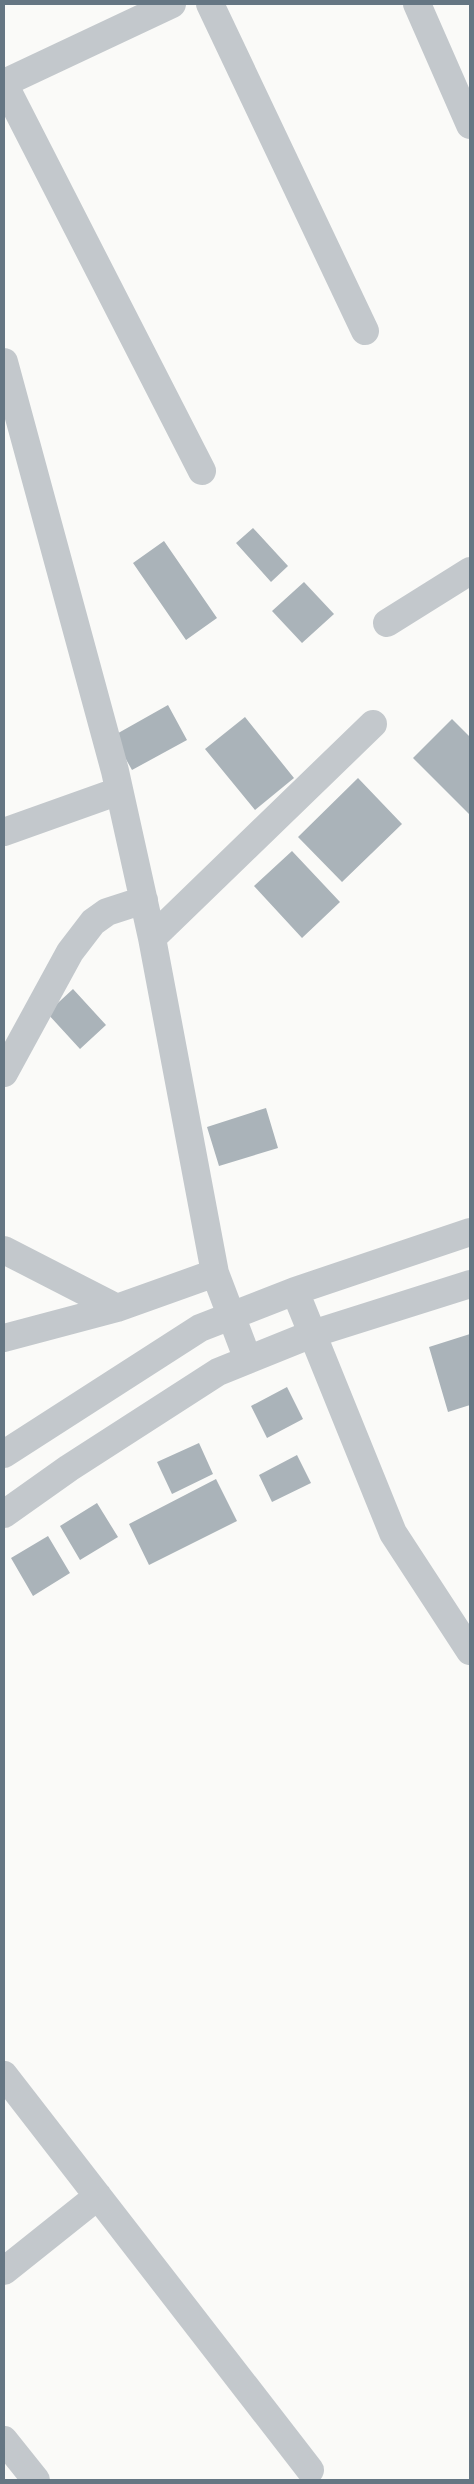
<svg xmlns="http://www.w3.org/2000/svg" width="474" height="2484" font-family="'Source Sans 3',sans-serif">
	<rect width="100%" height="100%" fill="#fafaf8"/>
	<path fill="#aab3b9" d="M 253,528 L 288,566 L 271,582 L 236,543 Z
		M 164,541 L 217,618 L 186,640 L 133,563 Z
		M 304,582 L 334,614 L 302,643 L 272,611 Z
		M 168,705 L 187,740 L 132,770 L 113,736 Z
		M 245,717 L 294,778 L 255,810 L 205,749 Z
		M 452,719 L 470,737 L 470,815 L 413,758 Z
		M 358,778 L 402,824 L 342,882 L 298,837 Z
		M 292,851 L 340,902 L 302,938 L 254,886 Z
		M 73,989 L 106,1025 L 80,1049 L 47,1013 Z
		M 266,1108 L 278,1148 L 219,1166 L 207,1127 Z
		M 470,1334 L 470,1405 L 448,1412 L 429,1347 Z
		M 287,1387 L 303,1419 L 267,1438 L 251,1406 Z
		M 199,1443 L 213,1474 L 172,1494 L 157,1462 Z
		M 297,1455 L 311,1483 L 272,1502 L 259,1475 Z
		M 216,1479 L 237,1521 L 149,1565 L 129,1524 Z
		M 97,1503 L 118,1537 L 80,1560 L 60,1526 Z
		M 48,1536 L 70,1573 L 33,1596 L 11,1558 Z"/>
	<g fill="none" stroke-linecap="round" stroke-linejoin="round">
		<path stroke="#c3c8cc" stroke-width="28" d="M 210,4 L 365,331
			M 417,4 L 470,125
			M 4,83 L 172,4
			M 4,84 L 202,471
			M 4,362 L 115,771 L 152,938 L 215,1273 L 248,1360
			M 387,623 L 470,571
			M 4,832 L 119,791
			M 152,938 L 373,724
			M 4,1073 L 70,952 L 93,922 L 107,912 L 144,900
			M 4,1250 L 117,1308
			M 295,1291 L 393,1533 L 470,1651
			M 4,1338 L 117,1308 L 215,1273
			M 4,1454 L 200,1328 L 295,1291 L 470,1232
			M 4,1514 L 69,1468 L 218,1372 L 312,1334 L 470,1284
			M 4,2075 L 310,2470
			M 4,2271 L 98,2196
			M 4,2440 L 36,2480"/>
	</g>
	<rect width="474" height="2484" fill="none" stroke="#657683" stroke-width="10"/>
</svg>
